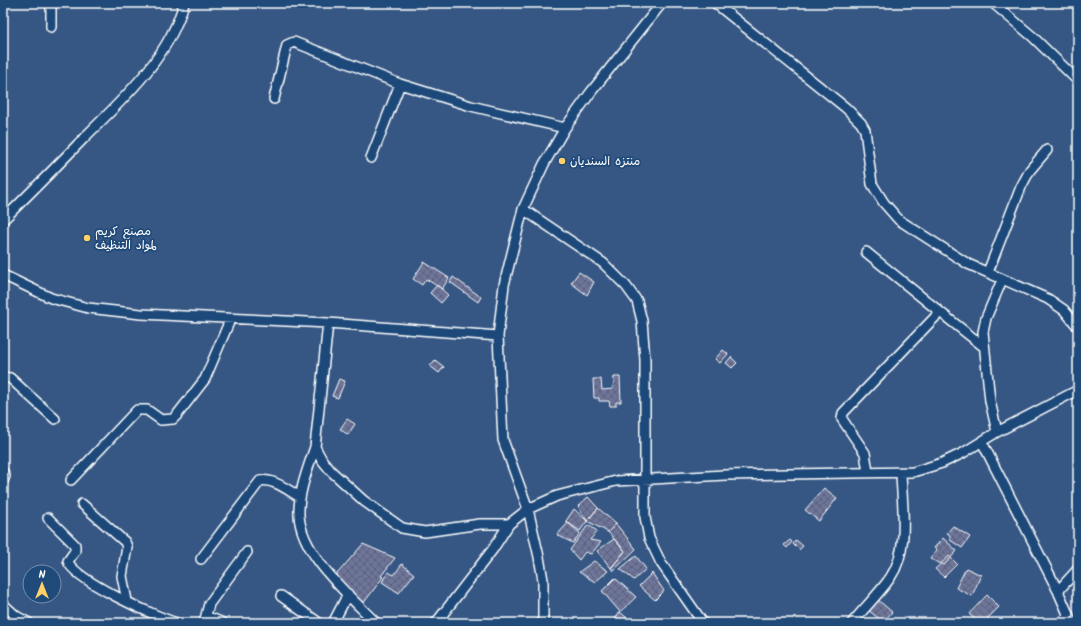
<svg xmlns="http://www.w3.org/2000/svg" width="1081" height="626" font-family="Kalam,'Playpen Sans Arabic',sans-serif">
	<defs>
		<pattern id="building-cross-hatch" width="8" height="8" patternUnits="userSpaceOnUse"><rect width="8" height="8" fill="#6d759b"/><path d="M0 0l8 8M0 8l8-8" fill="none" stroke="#5c6074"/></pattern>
	</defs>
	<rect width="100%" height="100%" fill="#365784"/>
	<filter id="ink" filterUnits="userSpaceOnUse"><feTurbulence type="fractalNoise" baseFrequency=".025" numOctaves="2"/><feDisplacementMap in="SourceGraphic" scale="8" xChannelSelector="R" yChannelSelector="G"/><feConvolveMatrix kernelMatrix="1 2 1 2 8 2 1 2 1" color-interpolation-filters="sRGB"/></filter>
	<g filter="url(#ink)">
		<path fill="url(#building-cross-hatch)" stroke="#fff" d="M 424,262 L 449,278 L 442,289 L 426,279 L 422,285 L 413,279 Z
			M 579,272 L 594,282 L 587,295 L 571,283 Z
			M 453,277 L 481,297 L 478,302 L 450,282 Z
			M 437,285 L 448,295 L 441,303 L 430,293 Z
			M 723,350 L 728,354 L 720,363 L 715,359 Z
			M 731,357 L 737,363 L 732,368 L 726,363 Z
			M 435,360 L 444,367 L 439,373 L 430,366 Z
			M 614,377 L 620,377 L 621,402 L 616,402 L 616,406 L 610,406 L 609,401 L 599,401 L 599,398 L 594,398 L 593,379 L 601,379 L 602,390 L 613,389 Z
			M 339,379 L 345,381 L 338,398 L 332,396 Z
			M 347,419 L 355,424 L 348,435 L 340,429 Z
			M 824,488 L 837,498 L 819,521 L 805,510 Z
			M 588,497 L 598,508 L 587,521 L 578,506 Z
			M 598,508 L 616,524 L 608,532 L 587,521 Z
			M 574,509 L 587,521 L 580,531 L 566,521 Z
			M 568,523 L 580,533 L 573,543 L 557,535 Z
			M 616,524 L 636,549 L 613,571 L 611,568 L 625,551 L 608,532 Z
			M 588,525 L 597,531 L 590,540 L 601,542 L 591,554 L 585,552 L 579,560 L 570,550 Z
			M 953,526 L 970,537 L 962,548 L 950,540 L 950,535 L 947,533 Z
			M 943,538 L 957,551 L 944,565 L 930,559 L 937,550 L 934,548 Z
			M 614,539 L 625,551 L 611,568 L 597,551 Z
			M 790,540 L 792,542 L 787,548 L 784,545 Z
			M 796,540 L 803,546 L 799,550 L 793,544 Z
			M 363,544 L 395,558 L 381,576 L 383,577 L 363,604 L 337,580 L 337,574 Z
			M 636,556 L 646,569 L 634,580 L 620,569 Z
			M 949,556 L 957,564 L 944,577 L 935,569 Z
			M 594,561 L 608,571 L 595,582 L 579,572 Z
			M 402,564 L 414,574 L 399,593 L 382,582 L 388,572 L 394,575 Z
			M 966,568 L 981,575 L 972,596 L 956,588 Z
			M 652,573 L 664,591 L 655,600 L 639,586 Z
			M 615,578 L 636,597 L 620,612 L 602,591 Z
			M 987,595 L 999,607 L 983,623 L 979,623 L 969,614 Z
			M 877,599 L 892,612 L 883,622 L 868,610 Z
			M 620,612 L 633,623 L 612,623 Z"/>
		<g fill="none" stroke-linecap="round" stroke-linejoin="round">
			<g stroke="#fff" stroke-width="12">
				<path id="minor" d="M 715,3 L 846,108 L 861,123 L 865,130 L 872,184 L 884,203 L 899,220 L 968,264 L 1048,299 L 1064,310 L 1078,327
					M 993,3 L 1033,37 L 1078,81
					M 51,27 L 51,3
					M 274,99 L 287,45 L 294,42 L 400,84 L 471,106 L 565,128
					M 371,158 L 400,84
					M 523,209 L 603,263 L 626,286 L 637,301 L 642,321 L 645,360 L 645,517 L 649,538 L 661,563 L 703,623
					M 3,220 C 30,193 57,166 84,138 C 123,99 169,58 184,3
					M 866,252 L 940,312
					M 988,272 L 1021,187 L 1030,170 L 1047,150
					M 3,275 L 51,298 L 88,308 L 141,314 L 328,323 L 498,336
					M 328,323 L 315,447 L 322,460 L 331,471 L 364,501 L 402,528 L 425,532 L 480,524 L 509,524 L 528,509 L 557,496 L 616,481 L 725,475 L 913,472 L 942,463 L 963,453 L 997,432 L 1078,390
					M 3,377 L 10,378 L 55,419
					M 997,432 L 990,401 L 983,332 L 986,318 L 1002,280
					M 982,442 L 1058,591 L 1072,623
					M 315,447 C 308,468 298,493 299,515 C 301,555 350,596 376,623
					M 3,472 L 5,476 L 3,481
					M 868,472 L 865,453 L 842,419 L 843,413 L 940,312 L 983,346
					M 71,480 L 137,410 L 147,410 L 161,420 L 173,419 L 177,415 L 205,379 L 230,320
					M 82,504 L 125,542 L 127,547 L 122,576 L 127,601
					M 48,518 L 75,545 L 75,551 L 68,561 C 72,579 158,618 177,623
					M 201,559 L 260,481 C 273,478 289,491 300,497
					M 1058,591 L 1078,569
					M 281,596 L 319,623
					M 3,604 L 16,616 L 29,623
					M 206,616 L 223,623
					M 204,623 L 209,604 L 247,552
					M 333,623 L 348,594
					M 436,623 L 493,549 L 509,524
					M 543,623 L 543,580 L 539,557 L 528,509 L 503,440 L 498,336 L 504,285 L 523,209 L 544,164 L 565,128 L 591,92 L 662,3
					M 852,623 C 864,608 879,594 890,578 C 910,549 902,507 901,473
					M 1061,623 L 1069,616"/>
			</g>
			<use href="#minor" stroke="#1f4a7a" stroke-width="9"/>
		</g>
	</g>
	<g fill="#ffd166" stroke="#1f4a7a" stroke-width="1.5">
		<circle cx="562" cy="161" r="4"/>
		<circle cx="87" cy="238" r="4"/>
	</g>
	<g text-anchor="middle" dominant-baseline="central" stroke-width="3.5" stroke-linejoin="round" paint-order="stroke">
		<g font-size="12" fill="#fff" stroke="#1f4a7a" text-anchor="start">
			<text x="570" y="161">منتزه السنديان</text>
			<text x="95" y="231">مصنع كريم<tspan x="95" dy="14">لمواد التنظيف</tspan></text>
		</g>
	</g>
	<rect width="1081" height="626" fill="none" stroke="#1f4a7a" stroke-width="16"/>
	<rect x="8" y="8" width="1065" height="610" fill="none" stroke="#fff" stroke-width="1.5" filter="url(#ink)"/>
	<g transform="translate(42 584)"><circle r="19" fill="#1f4a7a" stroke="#7992af"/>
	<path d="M0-3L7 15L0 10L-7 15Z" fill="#ffd166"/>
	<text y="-6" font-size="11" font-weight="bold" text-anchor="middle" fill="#ffffff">N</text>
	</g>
</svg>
